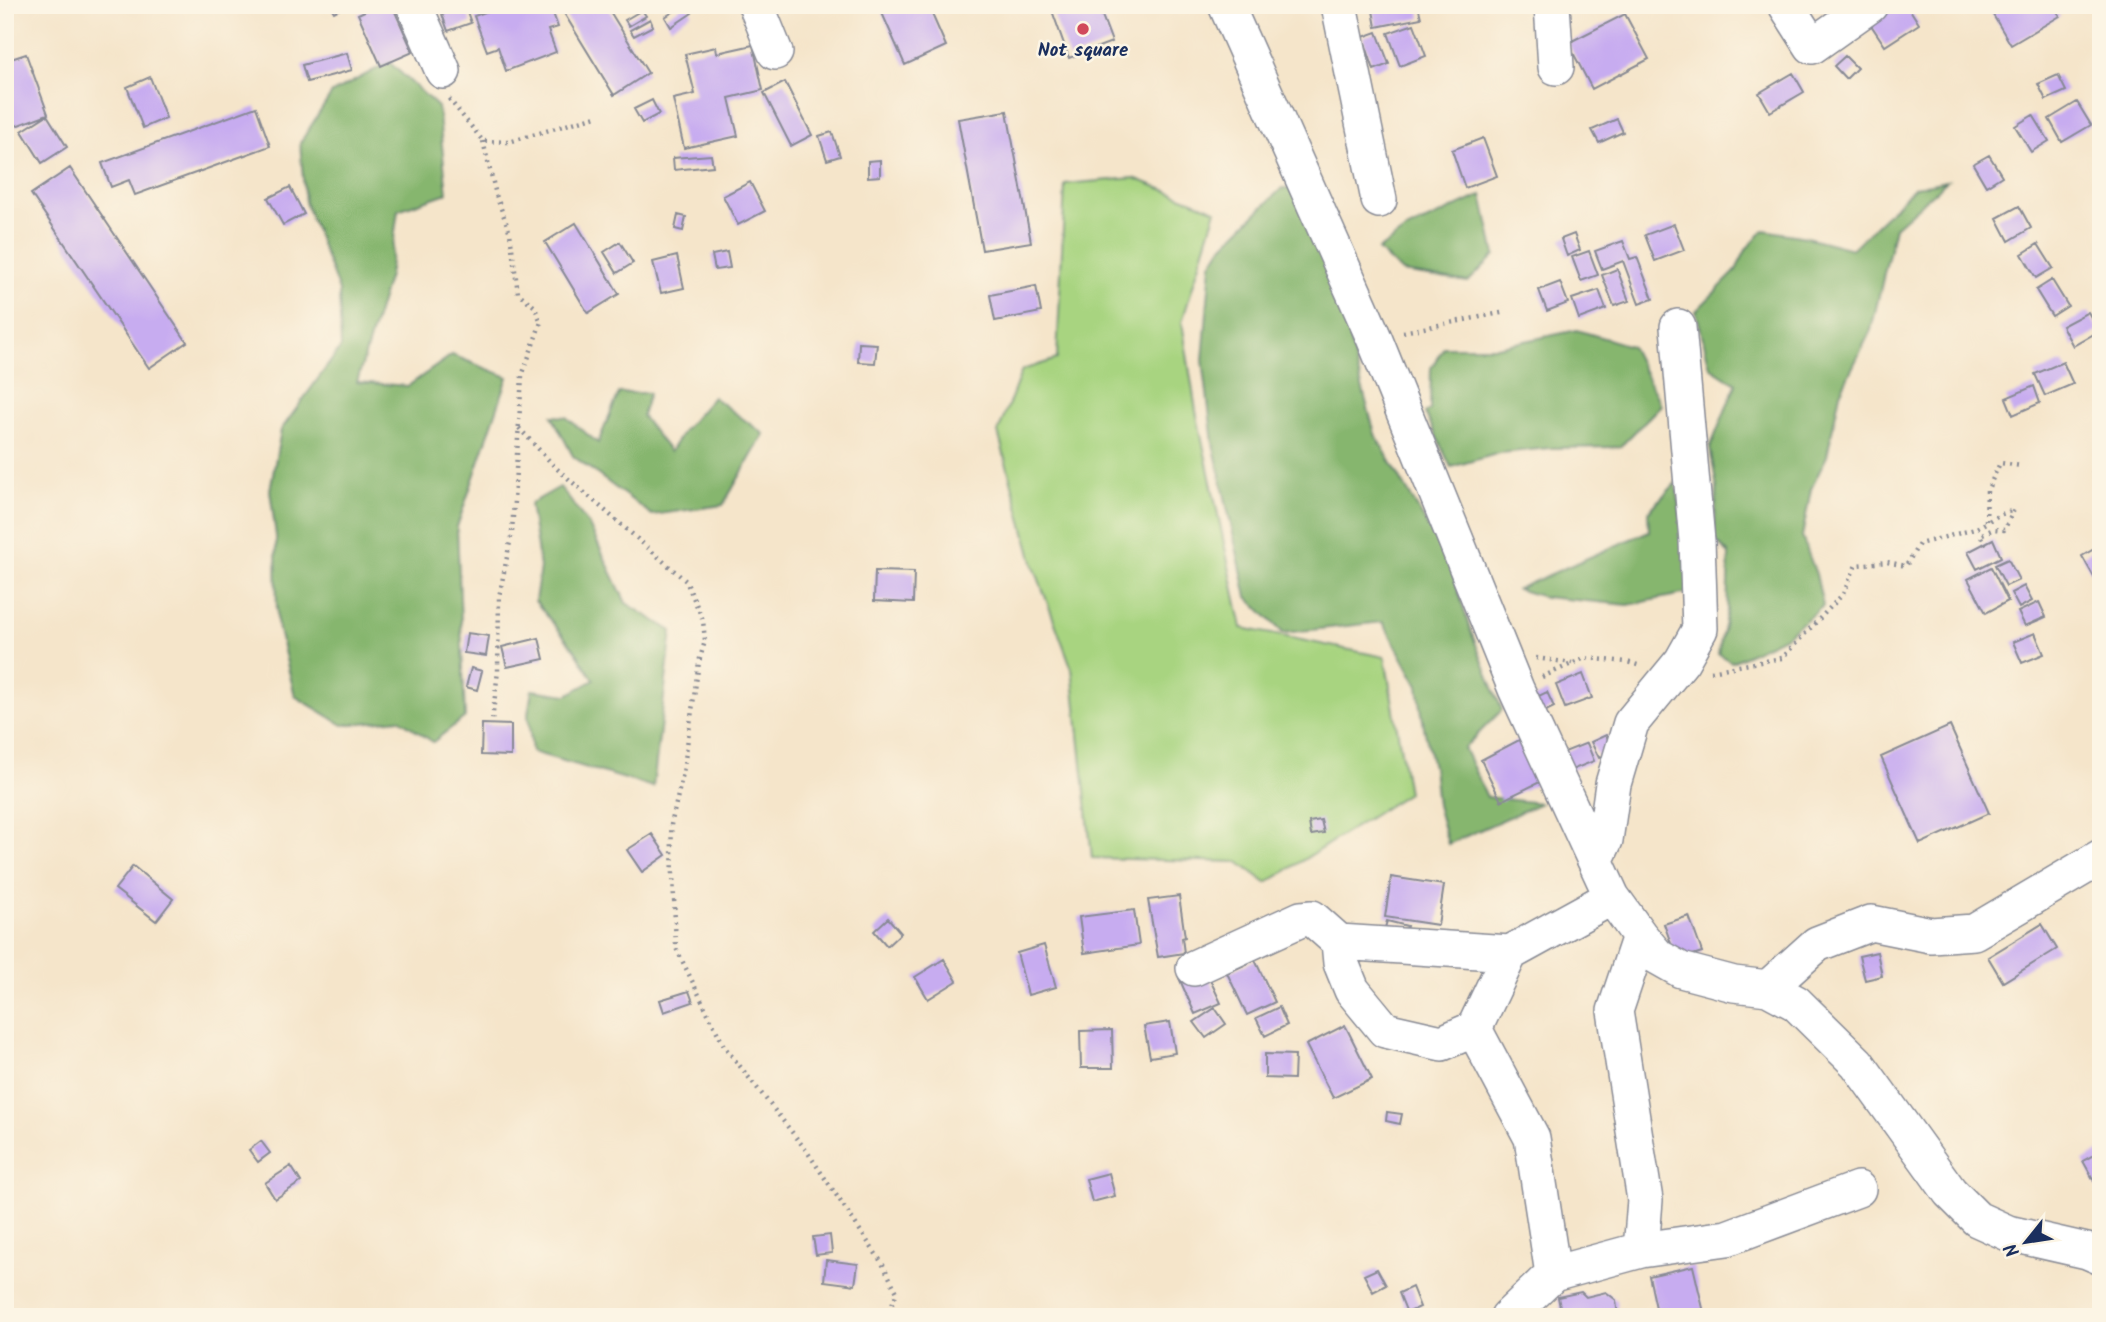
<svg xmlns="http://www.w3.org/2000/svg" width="2106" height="1322" font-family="Kalam,sans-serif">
	<rect width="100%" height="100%" fill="#fcf5e5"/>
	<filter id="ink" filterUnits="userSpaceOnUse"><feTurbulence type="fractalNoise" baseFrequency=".0143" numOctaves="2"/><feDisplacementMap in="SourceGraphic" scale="14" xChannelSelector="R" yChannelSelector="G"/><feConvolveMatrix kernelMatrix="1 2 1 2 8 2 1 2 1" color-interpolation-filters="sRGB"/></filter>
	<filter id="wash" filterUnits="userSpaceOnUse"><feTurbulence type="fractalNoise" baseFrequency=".00686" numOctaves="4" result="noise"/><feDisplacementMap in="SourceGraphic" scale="28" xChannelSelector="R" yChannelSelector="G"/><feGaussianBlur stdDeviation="1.57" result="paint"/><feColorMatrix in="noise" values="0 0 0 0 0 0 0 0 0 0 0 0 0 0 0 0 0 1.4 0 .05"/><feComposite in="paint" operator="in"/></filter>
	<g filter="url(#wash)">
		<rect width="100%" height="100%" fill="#f5e5ca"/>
		<path fill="#a8d480" stroke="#62826f" stroke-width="2" d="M 1134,178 L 1216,210 L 1182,322 L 1196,411 L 1242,628 L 1385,657 L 1408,793 L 1267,883 L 1238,862 L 1092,858 L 1072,669 L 1034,566 L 998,432 L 1022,370 L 1057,359 L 1065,184 Z"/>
		<path fill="#86b66e" stroke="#507266" stroke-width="2" d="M 389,62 L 438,107 L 447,193 L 398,210 L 389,275 L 357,382 L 408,386 L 452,355 L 508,377 L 457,527 L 465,717 L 433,742 L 399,719 L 343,725 L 295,696 L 277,622 L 276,536 L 270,490 L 281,430 L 341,347 L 339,291 L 305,202 L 300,143 L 332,93 Z
			M 1947,181 L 1895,227 L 1871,330 L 1840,393 L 1827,456 L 1811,489 L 1802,537 L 1816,574 L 1823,606 L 1784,637 L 1732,662 L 1718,654 L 1727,611 L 1729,554 L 1714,539 L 1717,488 L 1710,448 L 1736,384 L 1710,367 L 1696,311 L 1735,272 L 1747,248 L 1764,230 L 1806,237 L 1852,249 L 1915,187 Z
			M 1282,188 L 1307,189 L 1341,287 L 1351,346 L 1375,434 L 1450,565 L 1471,632 L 1502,710 L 1464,748 L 1487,797 L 1541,803 L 1448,844 L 1437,805 L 1433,767 L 1424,728 L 1418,686 L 1383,622 L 1283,633 L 1247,597 L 1213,443 L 1203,360 L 1211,264 L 1221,248 Z
			M 1482,195 L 1495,255 L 1468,282 L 1402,272 L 1378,250 L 1404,231 Z
			M 1577,330 L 1631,346 L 1661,405 L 1620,447 L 1550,448 L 1500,453 L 1451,467 L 1425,413 L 1430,410 L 1431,368 L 1444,347 L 1497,347 Z
			M 619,393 L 649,393 L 642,416 L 670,452 L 683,431 L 713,397 L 764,434 L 723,505 L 652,515 L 573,456 L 552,416 L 566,417 L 598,443 Z
			M 1676,483 L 1693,592 L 1628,605 L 1544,597 L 1517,589 L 1649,531 L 1648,512 Z
			M 560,487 L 589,525 L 626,603 L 672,631 L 653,787 L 532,752 L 528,714 L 532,690 L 567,695 L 594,680 L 575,650 L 535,601 L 540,567 L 530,504 Z"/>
		<g id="blocks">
			<path fill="#c7acf0" d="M 235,5 L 251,5 L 251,6 L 236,10 Z
				M 330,5 L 348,5 L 334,12 Z
				M 378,5 L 392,5 L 413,52 L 381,66 L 358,14 Z
				M 505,5 L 550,5 L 558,27 L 548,30 L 556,52 L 506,71 L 498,47 L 487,51 L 474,16 Z
				M 559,5 L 606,5 L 648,73 L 614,95 Z
				M 684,5 L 687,5 L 692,13 L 671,27 L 665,17 Z
				M 899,5 L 928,5 L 946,46 L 905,65 L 882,13 Z
				M 1050,5 L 1098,5 L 1112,42 L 1069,58 Z
				M 1372,5 L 1418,5 L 1421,18 L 1376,27 Z
				M 1895,5 L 1907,5 L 1919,24 L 1885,46 L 1869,22 Z
				M 1987,5 L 2053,5 L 2060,16 L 2011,45 Z
				M 465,6 L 471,23 L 448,31 L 442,14 Z
				M 642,10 L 646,16 L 629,26 L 625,20 Z
				M 1625,14 L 1649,59 L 1592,89 L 1568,43 Z
				M 650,19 L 653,26 L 634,36 L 630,30 Z
				M 1414,24 L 1426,56 L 1400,66 L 1388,33 Z
				M 1377,32 L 1389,64 L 1374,70 L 1363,37 Z
				M 753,45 L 763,90 L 729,98 L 738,136 L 684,148 L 673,99 L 695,94 L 685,54 L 716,47 L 717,53 Z
				M 347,53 L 352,70 L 307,82 L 302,65 Z
				M 26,54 L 48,114 L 5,130 L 5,61 Z
				M 1845,56 L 1857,68 L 1846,79 L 1834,66 Z
				M 1793,73 L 1804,92 L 1770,112 L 1759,93 Z
				M 2058,75 L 2066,91 L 2046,100 L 2038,84 Z
				M 150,77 L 166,118 L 143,128 L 127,87 Z
				M 785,82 L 812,135 L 791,146 L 764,93 Z
				M 652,100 L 659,114 L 642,123 L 634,109 Z
				M 2077,102 L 2091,125 L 2062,142 L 2049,119 Z
				M 256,107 L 270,146 L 135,195 L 129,180 L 111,187 L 102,163 Z
				M 1007,111 L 1031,242 L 982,250 L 958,119 Z
				M 47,115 L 67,147 L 42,163 L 22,131 Z
				M 2033,115 L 2049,141 L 2031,152 L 2015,126 Z
				M 1617,119 L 1623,132 L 1599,143 L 1592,130 Z
				M 832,132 L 840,156 L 827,160 L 819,136 Z
				M 1483,138 L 1497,176 L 1465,188 L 1452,150 Z
				M 711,155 L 713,166 L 674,170 L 673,158 Z
				M 1989,155 L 2002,176 L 1986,186 L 1973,164 Z
				M 880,160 L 880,176 L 868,177 L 868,161 Z
				M 70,168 L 187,342 L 149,368 L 31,194 Z
				M 750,182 L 765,211 L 738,225 L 723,196 Z
				M 290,187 L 304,214 L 283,225 L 268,198 Z
				M 2019,206 L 2031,228 L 2009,241 L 1997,218 Z
				M 678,215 L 686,217 L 683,231 L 675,229 Z
				M 576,223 L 619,294 L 588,313 L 545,242 Z
				M 1674,224 L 1684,250 L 1655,261 L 1645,235 Z
				M 1574,234 L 1580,250 L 1567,256 L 1561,239 Z
				M 1623,241 L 1630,259 L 1637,257 L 1653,299 L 1639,304 L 1623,261 L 1602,269 L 1595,251 Z
				M 620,242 L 633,263 L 617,273 L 604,252 Z
				M 2038,244 L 2053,268 L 2036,278 L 2022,254 Z
				M 1589,251 L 1598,275 L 1581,281 L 1572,257 Z
				M 727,252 L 730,268 L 715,270 L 712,255 Z
				M 677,256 L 684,288 L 661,293 L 653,262 Z
				M 1617,269 L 1629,301 L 1614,306 L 1602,275 Z
				M 2052,280 L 2068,306 L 2052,316 L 2036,290 Z
				M 1560,282 L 1568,303 L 1547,311 L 1539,290 Z
				M 1036,286 L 1041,312 L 995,321 L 990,295 Z
				M 1599,290 L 1606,309 L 1579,319 L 1572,299 Z
				M 2088,312 L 2099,331 L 2073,346 L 2062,326 Z
				M 859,343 L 877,344 L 875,363 L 858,362 Z
				M 2063,362 L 2073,384 L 2045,396 L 2035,374 Z
				M 2034,386 L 2040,403 L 2013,415 L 2006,398 Z
				M 2101,467 L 2101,488 L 2092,472 Z
				M 1993,539 L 2001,557 L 1977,569 L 1968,552 Z
				M 2101,545 L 2101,576 L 2095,579 L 2082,556 Z
				M 2008,559 L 2019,580 L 2006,586 L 1995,565 Z
				M 1991,567 L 2008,601 L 1986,613 L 1968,579 Z
				M 875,571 L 914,572 L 913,603 L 874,601 Z
				M 2024,586 L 2032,601 L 2019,608 L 2011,593 Z
				M 2039,602 L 2046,617 L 2025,626 L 2018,612 Z
				M 467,633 L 489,636 L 486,656 L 464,653 Z
				M 2035,633 L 2044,654 L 2022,663 L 2013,642 Z
				M 539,638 L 544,659 L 507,667 L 502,647 Z
				M 471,668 L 482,671 L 477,690 L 466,687 Z
				M 1583,674 L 1592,698 L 1565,708 L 1556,685 Z
				M 1547,692 L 1554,707 L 1536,716 L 1528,701 Z
				M 482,724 L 511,725 L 511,756 L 481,755 Z
				M 1950,726 L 1989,813 L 1920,844 L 1881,757 Z
				M 1606,735 L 1614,751 L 1599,758 L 1591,742 Z
				M 1521,739 L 1542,781 L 1501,801 L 1481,760 Z
				M 1587,743 L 1594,761 L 1564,773 L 1557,755 Z
				M 1321,820 L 1324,833 L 1311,835 L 1309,822 Z
				M 652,834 L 666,855 L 642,872 L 627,850 Z
				M 133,866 L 173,899 L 156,921 L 115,889 Z
				M 1391,877 L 1444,885 L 1438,925 L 1385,917 Z
				M 1179,896 L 1185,937 L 1182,938 L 1184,953 L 1158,957 L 1148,900 Z
				M 1134,910 L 1139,945 L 1084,953 L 1079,917 Z
				M 1689,916 L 1702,952 L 1677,960 L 1664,924 Z
				M 888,918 L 901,933 L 887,946 L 874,931 Z
				M 1387,921 L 1407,926 L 1404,936 L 1384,931 Z
				M 2042,924 L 2057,949 L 2003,982 L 1988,957 Z
				M 1044,945 L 1056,987 L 1028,995 L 1017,953 Z
				M 1877,952 L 1882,976 L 1865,980 L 1859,956 Z
				M 944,959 L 957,981 L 928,999 L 915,977 Z
				M 1255,960 L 1275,1002 L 1247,1015 L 1227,973 Z
				M 1204,967 L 1221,1003 L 1195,1014 L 1179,978 Z
				M 689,991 L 693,1002 L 664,1012 L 660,1000 Z
				M 1279,1007 L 1287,1025 L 1265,1036 L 1256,1018 Z
				M 1215,1008 L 1226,1024 L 1206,1038 L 1194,1022 Z
				M 1170,1022 L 1175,1053 L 1150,1057 L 1144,1026 Z
				M 1345,1025 L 1372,1079 L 1333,1098 L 1306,1045 Z
				M 1112,1030 L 1113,1068 L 1081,1068 L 1080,1031 Z
				M 1265,1054 L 1295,1055 L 1294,1079 L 1265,1078 Z
				M 1387,1112 L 1402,1114 L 1400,1124 L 1386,1121 Z
				M 261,1141 L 270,1153 L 258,1162 L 249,1150 Z
				M 2101,1151 L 2101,1187 L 2098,1188 L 2083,1161 Z
				M 291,1166 L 301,1182 L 275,1199 L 265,1183 Z
				M 1109,1173 L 1115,1196 L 1092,1202 L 1086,1179 Z
				M 830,1235 L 832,1253 L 816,1255 L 813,1237 Z
				M 826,1260 L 858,1264 L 855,1285 L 824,1281 Z
				M 1693,1266 L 1705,1317 L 1658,1317 L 1649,1276 Z
				M 1377,1269 L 1386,1285 L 1373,1292 L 1364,1275 Z
				M 1412,1287 L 1420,1307 L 1407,1313 L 1399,1293 Z
				M 1581,1292 L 1586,1297 L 1606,1292 L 1616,1300 L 1618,1317 L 1562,1317 L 1558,1297 Z"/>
		</g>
	</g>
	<g filter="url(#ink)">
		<use href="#blocks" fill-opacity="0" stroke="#888a94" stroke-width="2"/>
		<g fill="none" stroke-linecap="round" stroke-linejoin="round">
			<g stroke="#888a94" stroke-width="38">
				<path id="minor" d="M 414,5 L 443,71
					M 756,5 L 775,52
					M 1226,5 L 1374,338 L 1516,689 L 1612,897 L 1640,936 L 1658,957 L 1681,970 L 1734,984 L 1768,988 L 1796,1003 L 1857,1063 L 1950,1192 L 1977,1219 L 2008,1233 L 2087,1251 L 2101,1257
					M 1339,5 L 1379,200
					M 1552,5 L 1556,67
					M 1786,5 L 1812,46 L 1870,5
					M 1596,859 L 1605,840 L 1613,784 L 1631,723 L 1682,661 L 1700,629 L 1697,541 L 1678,327
					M 1640,936 L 1615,1011 L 1645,1200 L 1641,1250
					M 1339,942 L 1341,963 L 1352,990 L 1385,1030 L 1442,1043 L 1474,1029 L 1510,953
					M 1194,968 L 1301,919 L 1312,918 L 1339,942 L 1510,953 L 1612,897
					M 1768,988 L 1817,944 L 1871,923 L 1931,935 L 1974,932 L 2101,857
					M 1474,1029 L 1532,1138 L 1553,1274
					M 1508,1317 L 1553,1274 L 1641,1250 L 1727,1238 L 1858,1189"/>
			</g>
			<path stroke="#888a94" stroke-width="4.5" stroke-dasharray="2 5" stroke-linecap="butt" d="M 449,99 L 483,141 L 509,142 L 600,115
				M 483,141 L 496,195 L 510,233 L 518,293 L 534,306 L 541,322 L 522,376 L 512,532 L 499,597 L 498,671 L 492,721
				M 1403,332 L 1506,312
				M 519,428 L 555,467 L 686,581 L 703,620 L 705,641 L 699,662 L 683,773 L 671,825 L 676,948 L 724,1046 L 806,1150 L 882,1263 L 897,1292 L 887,1317
				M 1986,521 L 1987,491 L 2000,463 L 2022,466
				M 1536,658 L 1572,663
				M 1711,671 L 1782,658 L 1843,594 L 1856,565 L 1887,562 L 1906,566 L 1919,544 L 1975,529 L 1999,515 L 2014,510 L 2004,530 L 1994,529 L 1980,535 L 1987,548
				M 1542,677 L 1585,658 L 1627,662 L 1641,666"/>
			<use href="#minor" stroke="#fff" stroke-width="35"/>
		</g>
	</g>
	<circle fill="#d1495b" stroke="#fcf5e5" stroke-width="2.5" cx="1083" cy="29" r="7"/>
	<g text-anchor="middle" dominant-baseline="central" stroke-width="5" stroke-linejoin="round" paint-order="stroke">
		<g font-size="19" font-weight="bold" fill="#1b2f5e" stroke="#fcf5e5">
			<text x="1083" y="51">Not square</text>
		</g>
	</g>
	<rect width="2106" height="1322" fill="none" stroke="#fcf5e5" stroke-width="28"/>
	<g transform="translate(2026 1242) rotate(240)" stroke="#fcf5e5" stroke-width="5" paint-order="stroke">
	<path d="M0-5L12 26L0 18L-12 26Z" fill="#1b2f5e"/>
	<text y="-10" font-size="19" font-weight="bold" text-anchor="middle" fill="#1b2f5e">N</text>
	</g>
</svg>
